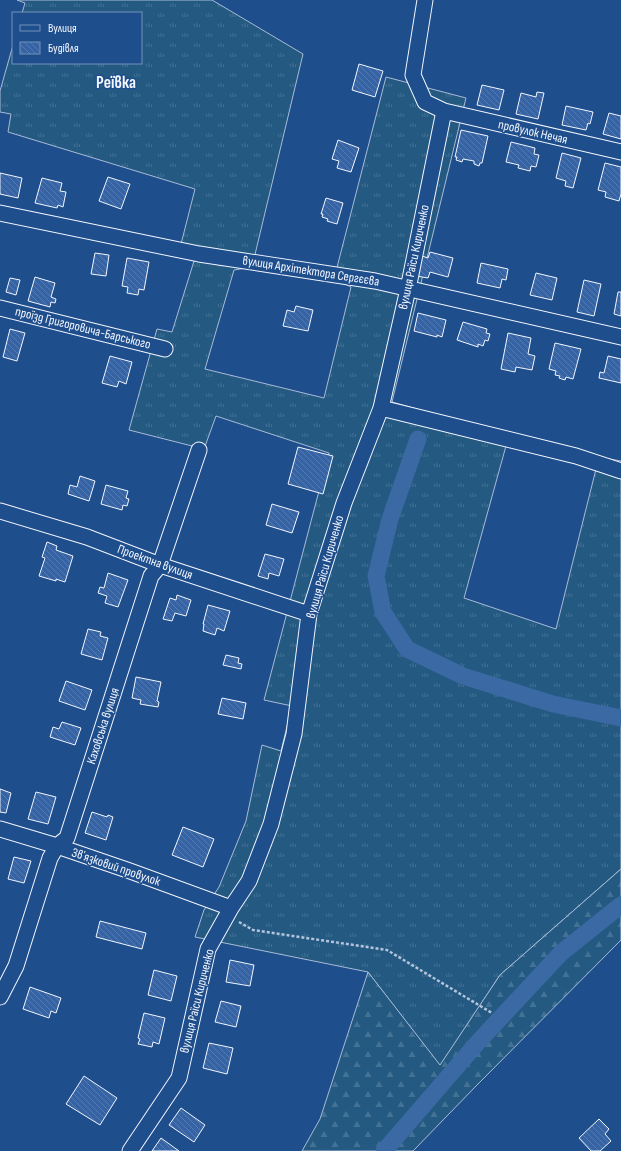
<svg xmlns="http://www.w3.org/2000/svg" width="621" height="1151" font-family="'Sofia Sans Condensed',sans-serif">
	<defs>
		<pattern id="grass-tufts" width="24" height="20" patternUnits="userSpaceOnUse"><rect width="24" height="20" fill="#245a82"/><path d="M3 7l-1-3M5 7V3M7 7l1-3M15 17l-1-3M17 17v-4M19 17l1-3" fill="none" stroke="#447295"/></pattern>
		<pattern id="forest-firs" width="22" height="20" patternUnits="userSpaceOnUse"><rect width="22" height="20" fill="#245a82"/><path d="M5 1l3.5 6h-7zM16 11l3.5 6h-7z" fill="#447295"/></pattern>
		<pattern id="building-back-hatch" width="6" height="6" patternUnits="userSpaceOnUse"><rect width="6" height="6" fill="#3563a3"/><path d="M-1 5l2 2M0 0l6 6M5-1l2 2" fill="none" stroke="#537ab1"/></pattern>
	</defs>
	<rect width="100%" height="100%" fill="#1f4e8c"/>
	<path fill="url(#grass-tufts)" stroke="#a8bbd7" d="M 17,0 L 212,0 L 303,54 L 252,267 L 234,270 L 205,369 L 324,398 L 351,287 L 334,279 L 386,77 L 466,98 L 392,402 L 509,435 L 464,598 L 556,629 L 599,457 L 621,461 L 621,869 L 500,975 L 440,1066 L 368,972 L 195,937 L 204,910 L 219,887 L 246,821 L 262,745 L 281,751 L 292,706 L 264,700 L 329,453 L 216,416 L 204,449 L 129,430 L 157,329 L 172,332 L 194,261 L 178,256 L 195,189 L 8,132 L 11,114 L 0,112 L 0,91 L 13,45 L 13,63 L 141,63 L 141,13 L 22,13 L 25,3 Z"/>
	<path fill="url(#forest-firs)" stroke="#a8bbd7" d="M 621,869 L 621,940 L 477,1085 L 413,1151 L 302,1151 L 320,1119 L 368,972 L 440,1065 L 500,975 Z"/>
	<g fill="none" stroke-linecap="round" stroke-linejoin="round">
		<path stroke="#3b69a3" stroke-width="17" d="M 418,439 L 390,519 L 376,576 L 383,612 L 407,649 L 463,676 L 553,704 L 621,718
			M 384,1151 L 479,1041 L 561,953 L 621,905"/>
	</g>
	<path fill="url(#building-back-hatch)" stroke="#f2f6ff" d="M 359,64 L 383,71 L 375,97 L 352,90 Z
		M 482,85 L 504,90 L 499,110 L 477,105 Z
		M 537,92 L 544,93 L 538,119 L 516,114 L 521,93 L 536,97 Z
		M 566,106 L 593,112 L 590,124 L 588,123 L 586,130 L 562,125 Z
		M 609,113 L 621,116 L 621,139 L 603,134 Z
		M 461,130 L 488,136 L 482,163 L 480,163 L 479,166 L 474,164 L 474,161 L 463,159 L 462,162 L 456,160 L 457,157 L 455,157 Z
		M 338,140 L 359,148 L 351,172 L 337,168 L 339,161 L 332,159 Z
		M 511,142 L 535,148 L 534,154 L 539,155 L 536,167 L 531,166 L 530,171 L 518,168 L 519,165 L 506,162 Z
		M 562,153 L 581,158 L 573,188 L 565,186 L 566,181 L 556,178 Z
		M 605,163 L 621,167 L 621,194 L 619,201 L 605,197 L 606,192 L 598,190 Z
		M 0,173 L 22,178 L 18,198 L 0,194 Z
		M 108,177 L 130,184 L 121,209 L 99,201 Z
		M 42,178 L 62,183 L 60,191 L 66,192 L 63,207 L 58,205 L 57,208 L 35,203 Z
		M 326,198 L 343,203 L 337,224 L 327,221 L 328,219 L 322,217 L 323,214 L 321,214 Z
		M 430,252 L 453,258 L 448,277 L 430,272 L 428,278 L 416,276 L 422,256 L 428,258 Z
		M 95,253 L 109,255 L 106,276 L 91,274 Z
		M 127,258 L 149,262 L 144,290 L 139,289 L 138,295 L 127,293 L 128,287 L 122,286 Z
		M 481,263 L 508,269 L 506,280 L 502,279 L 500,288 L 477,283 Z
		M 536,273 L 557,278 L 552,300 L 530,295 Z
		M 35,277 L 55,283 L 51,297 L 56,299 L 55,303 L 51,302 L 50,307 L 28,301 Z
		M 10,278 L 20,280 L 16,295 L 6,292 Z
		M 584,280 L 601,284 L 594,316 L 577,312 Z
		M 618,292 L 621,292 L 621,316 L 614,314 Z
		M 296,306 L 313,310 L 308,331 L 283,326 L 287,310 L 294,312 Z
		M 418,313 L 446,320 L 442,337 L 437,335 L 437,337 L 414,331 Z
		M 463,322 L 487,329 L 486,333 L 490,334 L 488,341 L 485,340 L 483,346 L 478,344 L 478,347 L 457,340 Z
		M 10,329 L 25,333 L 17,361 L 3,357 Z
		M 508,333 L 531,338 L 528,354 L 535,356 L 532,370 L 516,367 L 515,372 L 501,369 Z
		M 555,343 L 581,349 L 573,379 L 566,377 L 565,380 L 559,378 L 560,376 L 555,375 L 556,371 L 549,369 Z
		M 110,356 L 132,362 L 126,384 L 119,381 L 117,387 L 102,383 Z
		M 608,356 L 621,359 L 621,383 L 599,378 L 600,372 L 604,373 Z
		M 298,447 L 333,456 L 323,494 L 288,484 Z
		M 80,476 L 95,481 L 89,501 L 68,494 L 70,485 L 77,487 Z
		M 106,485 L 128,491 L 126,498 L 129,499 L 127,506 L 123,505 L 122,510 L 101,504 Z
		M 272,504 L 299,512 L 292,533 L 266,525 Z
		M 47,542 L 57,546 L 56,550 L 73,556 L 65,582 L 56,579 L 56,581 L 39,576 L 45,558 L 42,557 Z
		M 265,554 L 284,559 L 279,576 L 269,573 L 268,579 L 258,576 Z
		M 108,573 L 128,580 L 118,607 L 105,603 L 107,596 L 98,593 L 100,587 L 104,588 Z
		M 177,595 L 191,600 L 186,616 L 175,613 L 172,621 L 163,619 L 170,598 L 176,600 Z
		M 208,605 L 230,611 L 224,631 L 217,628 L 215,635 L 203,631 L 204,624 L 203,624 Z
		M 88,629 L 101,632 L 100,636 L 108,638 L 102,660 L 81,654 Z
		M 226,655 L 239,658 L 238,663 L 242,664 L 241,669 L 223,665 Z
		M 136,677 L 161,682 L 157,701 L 159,702 L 158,707 L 140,704 L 141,700 L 132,698 Z
		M 66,681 L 92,690 L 85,710 L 59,701 Z
		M 222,698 L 246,703 L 243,719 L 218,714 Z
		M 62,722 L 81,728 L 75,745 L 50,737 L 53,727 L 59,729 Z
		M 0,789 L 11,793 L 6,813 L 0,812 Z
		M 36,792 L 56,797 L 48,824 L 28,819 Z
		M 92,812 L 107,817 L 108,815 L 113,817 L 106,840 L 85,833 Z
		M 183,827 L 214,839 L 203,867 L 172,855 Z
		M 14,857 L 31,861 L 24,883 L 8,879 Z
		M 100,921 L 146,933 L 142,949 L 96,937 Z
		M 230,960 L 254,965 L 250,986 L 226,982 Z
		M 154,970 L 177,976 L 171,1001 L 148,995 Z
		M 30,987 L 61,998 L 56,1013 L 51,1011 L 49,1018 L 23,1009 Z
		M 221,1001 L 241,1006 L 236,1027 L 215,1022 Z
		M 144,1013 L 165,1018 L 159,1044 L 153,1042 L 152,1047 L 138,1044 L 140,1039 L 138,1038 Z
		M 209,1043 L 233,1048 L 227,1074 L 203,1068 Z
		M 84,1076 L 117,1098 L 100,1125 L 66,1104 Z
		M 181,1108 L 205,1125 L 194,1142 L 169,1125 Z
		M 599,1119 L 609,1129 L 605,1134 L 611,1141 L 600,1151 L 591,1151 L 579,1138 Z
		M 161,1138 L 179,1151 L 152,1151 Z"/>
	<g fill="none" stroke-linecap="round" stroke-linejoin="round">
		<g stroke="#f2f6ff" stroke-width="17">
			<path id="street" d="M 444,111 L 621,152
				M 0,213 L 199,254 L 375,281 L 621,337
				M 0,308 L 165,349
				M 381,408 L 576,456 L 621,471
				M 0,511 L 87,537 L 160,565 L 309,614
				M 0,829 L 57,846 L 130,871 L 231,908
				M 0,997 L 16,966 L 50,858 L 57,846 L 67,838 L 151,576 L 160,565 L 199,450
				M 130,1151 L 179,1078 L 208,949 L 231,908 L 249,881 L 271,824 L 294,734 L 309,614 L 344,503 L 381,408 L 408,289 L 444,111 L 425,102 L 413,75 L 425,0"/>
		</g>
		<path stroke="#b3c4dc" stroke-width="2.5" stroke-dasharray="3 2" stroke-linecap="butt" d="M 239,922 L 253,930 L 387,950 L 492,1013"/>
		<use href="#street" stroke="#1f4e8c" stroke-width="15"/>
	</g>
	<g text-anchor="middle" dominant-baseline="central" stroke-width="3" stroke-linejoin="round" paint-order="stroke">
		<g font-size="13" fill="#f2f6ff" stroke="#1f4e8c">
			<text transform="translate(533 132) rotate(13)">провулок Нечая</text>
			<text transform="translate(414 257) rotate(-78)">вулиця Раїси Кириченко</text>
			<text transform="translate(311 271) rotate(9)">вулиця Архітектора Сергєєва</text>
			<text transform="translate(83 328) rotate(14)">проїзд Григоровича-Барського</text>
			<text transform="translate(155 562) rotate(20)">Проектна вулиця</text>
			<text transform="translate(325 567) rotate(-74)">вулиця Раїси Кириченко</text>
			<text transform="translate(103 726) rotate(-72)">Каховська вулиця</text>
			<text transform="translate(116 867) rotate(19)">Звʼязковий провулок</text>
			<text transform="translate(197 1001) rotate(-76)">вулиця Раїси Кириченко</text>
		</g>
		<g font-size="17" font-weight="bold" fill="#f2f6ff" stroke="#1f4e8c">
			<text x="116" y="83">Реївка</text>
		</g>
	</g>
	<rect x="12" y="12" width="130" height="52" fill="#1f4e8c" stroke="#7391ba"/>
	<rect x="20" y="25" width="20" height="6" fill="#1f4e8c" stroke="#7391ba"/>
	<text x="48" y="32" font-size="12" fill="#f2f6ff">Вулиця</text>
	<rect x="20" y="42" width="20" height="12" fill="url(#building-back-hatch)" stroke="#7391ba"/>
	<text x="48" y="52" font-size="12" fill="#f2f6ff">Будівля</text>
</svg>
